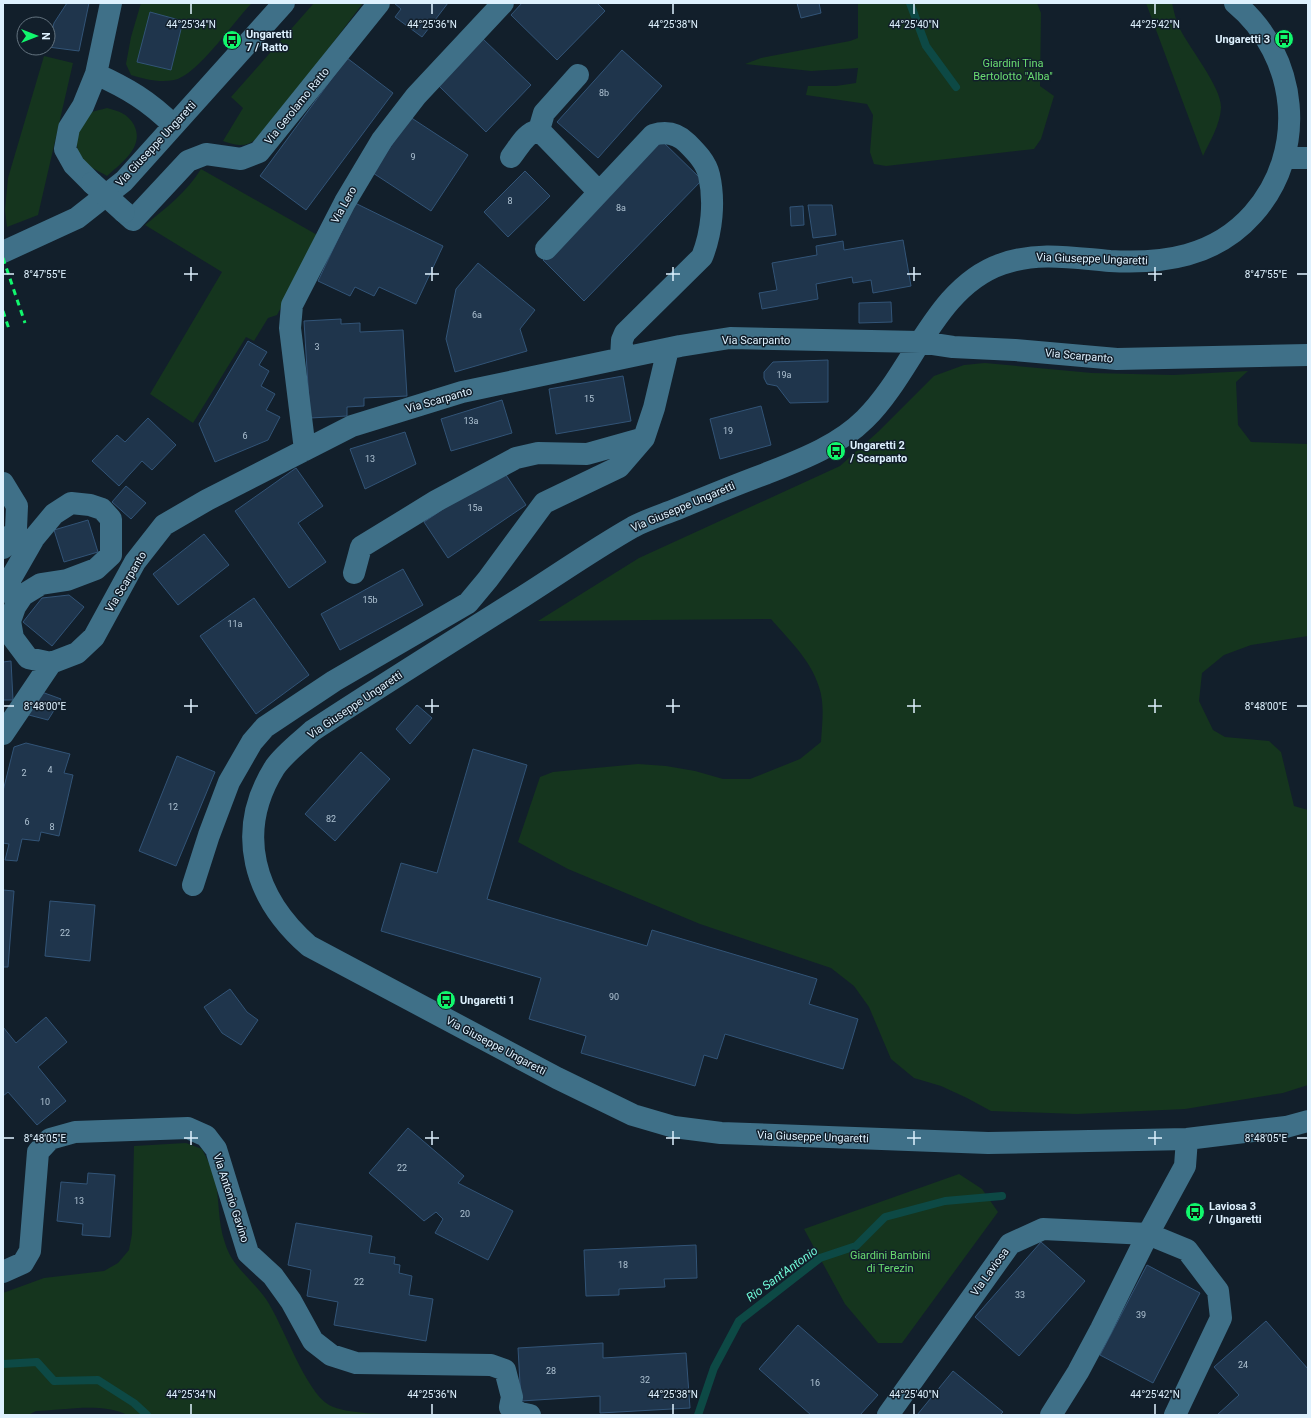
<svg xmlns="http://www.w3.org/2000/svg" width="1311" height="1418" font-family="Roboto,sans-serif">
	<rect width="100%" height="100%" fill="#121f2b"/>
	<path fill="#15351e" d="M 141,3 L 252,3 C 234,21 197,76 174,80 C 159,83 145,79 131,75 L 126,64 L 131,37 Z
		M 314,3 L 363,3 L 267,130 C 249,145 246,149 223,141 L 243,108 L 231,97 Z
		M 858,3 L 1037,3 L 1041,13 L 1040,86 L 1054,96 L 1041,139 L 1034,149 L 886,166 L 874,164 L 870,152 L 873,115 L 867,104 L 806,95 L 808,86 L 836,86 L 856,83 L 858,68 L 811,71 L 745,64 L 761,58 L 850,41 L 858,38 Z
		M 1146,3 L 1172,3 C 1174,12 1176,21 1180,29 C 1190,49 1222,88 1221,108 C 1220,125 1210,141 1203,156 Z
		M 44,56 L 73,63 L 38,215 L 7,227 L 5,210 L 8,178 Z
		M 107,108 C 119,111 128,114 134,125 C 145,147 121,163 107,176 C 99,171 85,166 80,156 C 74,147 77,122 86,115 C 92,111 100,110 107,108 Z
		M 201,169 L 319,236 L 277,315 L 268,318 L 254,341 L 246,337 L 193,423 L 150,394 L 222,272 L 145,225 C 166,208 187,192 201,169 Z
		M 985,363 L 1092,373 L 1173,375 L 1248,371 L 1236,382 L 1238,425 L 1251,442 L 1308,444 L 1308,636 L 1251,645 L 1224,655 L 1202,673 L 1199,701 L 1213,730 L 1225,737 L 1269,741 L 1281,752 L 1294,806 L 1308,810 L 1308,1085 L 1283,1093 L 1185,1109 L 1077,1114 L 991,1111 L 967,1098 L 941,1086 L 914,1078 L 891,1059 L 869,1007 L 854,986 L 831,968 L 700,924 L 568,869 L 518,842 L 540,777 L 553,772 L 638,764 L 666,766 L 695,771 L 723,779 L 750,779 L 800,759 L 821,742 C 822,725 825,704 819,687 C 811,660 789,640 771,619 L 538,621 L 639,558 L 840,466 L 879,431 L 934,376 L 964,365 Z
		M 186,1143 L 202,1149 C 206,1157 211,1166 214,1174 C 220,1196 217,1221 225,1243 C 232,1267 252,1279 266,1299 C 283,1324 305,1391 329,1405 C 347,1415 393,1414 416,1415 L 128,1415 C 101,1402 65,1410 36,1411 L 28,1415 L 3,1415 L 3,1293 L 44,1278 L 104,1271 L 118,1263 L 129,1250 L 132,1234 L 134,1146 Z
		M 959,1174 L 982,1189 L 998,1212 L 902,1343 L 878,1343 L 845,1304 L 804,1229 Z"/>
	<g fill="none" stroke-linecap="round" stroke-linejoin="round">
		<path stroke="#0d4945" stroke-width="8" d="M 910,3 L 926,46 L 956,87
			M 3,1364 L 37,1362 L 54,1381 L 98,1380 L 134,1403 L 147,1415
			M 698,1415 L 714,1368 L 739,1321 L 820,1258 L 856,1246 L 885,1217 L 945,1201 L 1002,1196"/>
	</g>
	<path fill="#1f354c" stroke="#325477" d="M 67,3 L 89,3 L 79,51 L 48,47 L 54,23 Z
		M 394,3 L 448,3 L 422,37 L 395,17 L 401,9 Z
		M 522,3 L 597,3 L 605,11 L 557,60 L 511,15 Z
		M 797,3 L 819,3 L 821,13 L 801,18 Z
		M 150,12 L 183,21 L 171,70 L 137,62 Z
		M 483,39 L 531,85 L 486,132 L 439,86 Z
		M 622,50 L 662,86 L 598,158 L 557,122 Z
		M 347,58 L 393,93 L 306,210 L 260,176 Z
		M 410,117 L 468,155 L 431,211 L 373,173 Z
		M 660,139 L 702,180 L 584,301 L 543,260 Z
		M 525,171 L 550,196 L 508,237 L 484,212 Z
		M 355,203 L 443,246 L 416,304 L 379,287 L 374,296 L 355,287 L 350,296 L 318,281 Z
		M 808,205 L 832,205 L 836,235 L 813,238 Z
		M 803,206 L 804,225 L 791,226 L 790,207 Z
		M 903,240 L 911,286 L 873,293 L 871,280 L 853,283 L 852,277 L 816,284 L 818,299 L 762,309 L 759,293 L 777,290 L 772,263 L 817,255 L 816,246 L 843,241 L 844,250 Z
		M 478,263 L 535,310 L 520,329 L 527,351 L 455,372 L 446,339 L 456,289 Z
		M 891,302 L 892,322 L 859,323 L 859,303 Z
		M 341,319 L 341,324 L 360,323 L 360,332 L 403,330 L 407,396 L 364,398 L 364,406 L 347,407 L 347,416 L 310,418 L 304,321 Z
		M 248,341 L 267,352 L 259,365 L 269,371 L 261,386 L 275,394 L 266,410 L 280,417 L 268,440 L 215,462 L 199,424 Z
		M 828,360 L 828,402 L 790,403 L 777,386 L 767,384 L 764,378 L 764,372 L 773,362 Z
		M 623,376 L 631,421 L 556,434 L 549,389 Z
		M 502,400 L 512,433 L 451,451 L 441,419 Z
		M 761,406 L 771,445 L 720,459 L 710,419 Z
		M 148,418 L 176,445 L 152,470 L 142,461 L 119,486 L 92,461 L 117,435 L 125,442 Z
		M 405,432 L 416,464 L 365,489 L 350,449 Z
		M 296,468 L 323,506 L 298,523 L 326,562 L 289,588 L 235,511 Z
		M 502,469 L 526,505 L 448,558 L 424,522 Z
		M 126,486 L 146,503 L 131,519 L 112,502 Z
		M 88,520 L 98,552 L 64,562 L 54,530 Z
		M 204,534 L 229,565 L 178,605 L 153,574 Z
		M 403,569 L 423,605 L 340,650 L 321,614 Z
		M 69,595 L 84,607 L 52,646 L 23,622 L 42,598 Z
		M 254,598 L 309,675 L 256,714 L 200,636 Z
		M 11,661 L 13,700 L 3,700 L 3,662 Z
		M 39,691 L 61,699 L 48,720 L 25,714 Z
		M 417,705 L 432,718 L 410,744 L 396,729 Z
		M 26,743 L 70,754 L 64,773 L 73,775 L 59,836 L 41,832 L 39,841 L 22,839 L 17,861 L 5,860 L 9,844 L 3,843 L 3,791 L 14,747 Z
		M 473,749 L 527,765 L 487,899 L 647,946 L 652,930 L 817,979 L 809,1004 L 858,1019 L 843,1069 L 725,1034 L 717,1059 L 704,1055 L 695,1086 L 581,1053 L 586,1036 L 529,1019 L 541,978 L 381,931 L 401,863 L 437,873 Z
		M 361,752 L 390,779 L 335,841 L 305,814 Z
		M 177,756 L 215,772 L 176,866 L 139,851 Z
		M 3,890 L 14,891 L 8,967 L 3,967 Z
		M 50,901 L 95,905 L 90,961 L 45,956 Z
		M 230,989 L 247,1012 L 258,1020 L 241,1045 L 222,1033 L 204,1007 Z
		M 46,1017 L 67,1042 L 38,1067 L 66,1101 L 37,1125 L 8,1092 L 3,1096 L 3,1027 L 16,1043 Z
		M 408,1128 L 464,1176 L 458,1183 L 513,1211 L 488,1260 L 435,1233 L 443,1219 L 436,1212 L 424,1221 L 369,1173 Z
		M 88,1173 L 115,1175 L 110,1237 L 82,1235 L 83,1224 L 57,1221 L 61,1182 L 87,1184 Z
		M 296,1223 L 372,1236 L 369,1253 L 395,1257 L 394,1264 L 400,1265 L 399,1273 L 412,1276 L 409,1295 L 433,1299 L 426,1341 L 334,1325 L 338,1302 L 307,1296 L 311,1270 L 288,1265 Z
		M 1041,1242 L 1085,1281 L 1019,1356 L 975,1317 Z
		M 696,1245 L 697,1278 L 664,1279 L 665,1287 L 619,1289 L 619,1295 L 586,1296 L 584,1250 Z
		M 1147,1265 L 1200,1293 L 1153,1383 L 1100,1355 Z
		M 1266,1321 L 1308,1369 L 1308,1415 L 1217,1415 L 1239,1395 L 1214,1367 Z
		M 798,1325 L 878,1395 L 860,1415 L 811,1415 L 759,1369 Z
		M 603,1343 L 603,1358 L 686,1353 L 690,1408 L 600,1413 L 600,1396 L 521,1401 L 518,1348 Z
		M 953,1371 L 1003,1412 L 1000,1415 L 917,1415 Z"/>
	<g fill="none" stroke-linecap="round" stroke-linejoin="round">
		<path stroke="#3f7088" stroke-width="22" d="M 111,3 L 96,74 C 127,88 149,101 173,125
			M 1235,3 C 1299,56 1308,152 1253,214 C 1215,257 1163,264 1110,261 C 1074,258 1038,251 1002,264 C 935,287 913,372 865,419 C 838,446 800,460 765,474 C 735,485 706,497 677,509 C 662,515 646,520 633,527 C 596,548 560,573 524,596 C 453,641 382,685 312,731 C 300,742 284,754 275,767 C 234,832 254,898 309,946 L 557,1078 L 633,1115 L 674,1127 L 721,1133 L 988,1143 L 1187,1139 L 1286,1127 L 1308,1121
			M 578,75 L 544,113 L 539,130 L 599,192
			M 511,157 C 519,147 526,132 539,130
			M 1285,158 L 1308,158
			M 92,183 L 74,165 L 65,149 L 69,128 L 83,106 L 96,74
			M 124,212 L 133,220 L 188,161 L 206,154 L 241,159 L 259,152 L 379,3
			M 546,249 L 653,135 C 666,131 677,133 687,143 C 696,152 706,162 709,175 C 715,201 712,232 702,257 L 625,333 L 622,340 L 621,358
			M 3,252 L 77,218 L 124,181 L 284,3
			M 305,450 L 290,328 L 292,305 L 345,202 L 382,140 L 416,96 L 503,3
			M 3,483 L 17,506 L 16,529 L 3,548
			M 354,573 L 361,547 L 436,501 L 516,458 L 538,453 L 587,454 L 644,438
			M 3,592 L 34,538 L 54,514 L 71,503 L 90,505 L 102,509 L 111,519 L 111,555 L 96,569 L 67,580 L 41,584 L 23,595 L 15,607 L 10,621 L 13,638 L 28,658 L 51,663 L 77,653 L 94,637 L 135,562 L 164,525 L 207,500 L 352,426 L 462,392 L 680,346 L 730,338 L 920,342 L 953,347 L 1015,350 L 1117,359 L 1308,355
			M 3,734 L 51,663
			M 193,885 L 209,835 L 229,782 L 252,742 L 265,727 L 334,681 L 468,603 L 488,579 L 544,503 L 619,467 L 644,438 L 654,408 L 668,349
			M 3,1272 L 23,1263 L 30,1251 L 38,1152 L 50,1139 L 75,1132 L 188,1128 L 206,1136 L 216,1149 L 248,1253 L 273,1276 L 291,1301 L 313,1341 L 331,1355 L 356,1363 L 491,1365 L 505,1370 L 512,1397 L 510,1407 L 520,1413 L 530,1415
			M 888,1415 L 1010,1244 L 1043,1229 L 1148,1234 L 1187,1250 L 1218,1291 L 1221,1318 L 1175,1415
			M 1051,1415 L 1078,1372 L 1101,1329 L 1148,1234 L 1185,1166 L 1187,1139"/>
		<path stroke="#11f76d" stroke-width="3" stroke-dasharray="6 5" stroke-linecap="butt" d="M 3,258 L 25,323
			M 3,311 L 9,329"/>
		<path stroke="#3f7088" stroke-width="22" d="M 92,183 L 124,212"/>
	</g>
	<path fill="none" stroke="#def1fe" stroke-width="1.5" d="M 191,4 L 191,14M 432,4 L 432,14M 673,4 L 673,14M 914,4 L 914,14M 1155,4 L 1155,14M 191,267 L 191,281M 432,267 L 432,281M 673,267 L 673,281M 914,267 L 914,281M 1155,267 L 1155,281M 4,274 L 14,274M 184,274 L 198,274M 425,274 L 439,274M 666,274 L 680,274M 907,274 L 921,274M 1148,274 L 1162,274M 1297,274 L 1307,274M 191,699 L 191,713M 432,699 L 432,713M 673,699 L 673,713M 914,699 L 914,713M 1155,699 L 1155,713M 4,706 L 14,706M 184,706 L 198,706M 425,706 L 439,706M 666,706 L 680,706M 907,706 L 921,706M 1148,706 L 1162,706M 1297,706 L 1307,706M 191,1131 L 191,1145M 432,1131 L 432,1145M 673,1131 L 673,1145M 914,1131 L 914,1145M 1155,1131 L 1155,1145M 4,1138 L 14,1138M 184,1138 L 198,1138M 425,1138 L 439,1138M 666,1138 L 680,1138M 907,1138 L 921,1138M 1148,1138 L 1162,1138M 1297,1138 L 1307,1138M 191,1404 L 191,1414M 432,1404 L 432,1414M 673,1404 L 673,1414M 914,1404 L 914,1414M 1155,1404 L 1155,1414"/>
	<defs>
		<g id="bus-disc" transform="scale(1)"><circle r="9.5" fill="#11f76d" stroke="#121f2b"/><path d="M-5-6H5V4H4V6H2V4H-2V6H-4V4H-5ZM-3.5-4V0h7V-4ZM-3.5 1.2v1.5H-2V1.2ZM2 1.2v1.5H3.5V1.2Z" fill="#111"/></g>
	</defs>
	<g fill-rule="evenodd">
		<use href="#bus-disc" x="1284" y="39"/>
		<use href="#bus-disc" x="232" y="40"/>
		<use href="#bus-disc" x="836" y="451"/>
		<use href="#bus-disc" x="446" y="1000"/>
		<use href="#bus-disc" x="1195" y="1212"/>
	</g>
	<g text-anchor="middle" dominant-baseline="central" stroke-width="3" stroke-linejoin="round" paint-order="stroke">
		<g font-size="9" fill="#aec2d2">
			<text x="604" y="93">8b</text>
			<text x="413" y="157">9</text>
			<text x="510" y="201">8</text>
			<text x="621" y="208">8a</text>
			<text x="477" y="315">6a</text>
			<text x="317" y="347">3</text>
			<text x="784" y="375">19a</text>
			<text x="589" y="399">15</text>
			<text x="471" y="421">13a</text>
			<text x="728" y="431">19</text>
			<text x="245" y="436">6</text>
			<text x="370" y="459">13</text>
			<text x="475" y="508">15a</text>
			<text x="370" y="600">15b</text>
			<text x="235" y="624">11a</text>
			<text x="50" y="770">4</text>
			<text x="24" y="773">2</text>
			<text x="173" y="807">12</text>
			<text x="331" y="819">82</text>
			<text x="27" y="822">6</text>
			<text x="52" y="827">8</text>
			<text x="65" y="933">22</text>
			<text x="614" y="997">90</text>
			<text x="45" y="1102">10</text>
			<text x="402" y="1168">22</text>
			<text x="79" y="1201">13</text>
			<text x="465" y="1214">20</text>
			<text x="623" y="1265">18</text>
			<text x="359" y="1282">22</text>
			<text x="1020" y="1295">33</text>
			<text x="1141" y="1315">39</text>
			<text x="1243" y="1365">24</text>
			<text x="551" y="1371">28</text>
			<text x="645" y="1380">32</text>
			<text x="815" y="1383">16</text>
		</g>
		<g font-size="11" font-weight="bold" fill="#def1fe" stroke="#121f2b" text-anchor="start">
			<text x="246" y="34">Ungaretti<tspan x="246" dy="13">7 / Ratto</tspan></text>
			<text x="1270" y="39" text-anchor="end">Ungaretti 3</text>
			<text x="850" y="445">Ungaretti 2<tspan x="850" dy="13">/ Scarpanto</tspan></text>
			<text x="460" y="1000">Ungaretti 1</text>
			<text x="1209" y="1206">Laviosa 3<tspan x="1209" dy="13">/ Ungaretti</tspan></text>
		</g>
		<g font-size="11" fill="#6add70" stroke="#121f2b">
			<text x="1013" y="63">Giardini Tina<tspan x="1013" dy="13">Bertolotto "Alba"</tspan></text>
			<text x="890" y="1255">Giardini Bambini<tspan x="890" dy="13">di Terezin</tspan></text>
		</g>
		<g font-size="11" fill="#def1fe" stroke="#121f2b">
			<text transform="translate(297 106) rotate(-51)">Via Gerolamo Ratto</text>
			<text transform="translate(156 144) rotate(-47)">Via Giuseppe Ungaretti</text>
			<text transform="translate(344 205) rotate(-61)">Via Lero</text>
			<text transform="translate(1092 259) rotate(2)">Via Giuseppe Ungaretti</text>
			<text x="756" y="340">Via Scarpanto</text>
			<text transform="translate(1079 356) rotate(5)">Via Scarpanto</text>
			<text transform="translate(439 400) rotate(-16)">Via Scarpanto</text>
			<text transform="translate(683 507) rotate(-23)">Via Giuseppe Ungaretti</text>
			<text transform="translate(126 582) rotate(-59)">Via Scarpanto</text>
			<text transform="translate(355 705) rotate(-34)">Via Giuseppe Ungaretti</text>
			<text transform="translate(496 1046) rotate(28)">Via Giuseppe Ungaretti</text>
			<text transform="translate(813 1137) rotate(2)">Via Giuseppe Ungaretti</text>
			<text transform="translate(231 1198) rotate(72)">Via Antonio Gavino</text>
			<text transform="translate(990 1272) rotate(-54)">Via Laviosa</text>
		</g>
		<g font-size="12" font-style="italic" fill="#70fad9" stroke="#121f2b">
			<text transform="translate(782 1274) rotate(-36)">Rio Sant'Antonio</text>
		</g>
	</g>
	<g font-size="10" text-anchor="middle" fill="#def1fe" stroke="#121f2b" stroke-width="3" stroke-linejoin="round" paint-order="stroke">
		<text x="191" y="28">44°25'34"N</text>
		<text x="432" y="28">44°25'36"N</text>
		<text x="673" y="28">44°25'38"N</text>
		<text x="914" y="28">44°25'40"N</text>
		<text x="1155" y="28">44°25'42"N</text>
		<text x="1266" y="278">8°47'55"E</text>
		<text x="45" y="278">8°47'55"E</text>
		<text x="1266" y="710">8°48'00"E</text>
		<text x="45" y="710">8°48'00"E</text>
		<text x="1266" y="1142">8°48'05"E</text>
		<text x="45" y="1142">8°48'05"E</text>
		<text x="191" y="1398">44°25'34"N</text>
		<text x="432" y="1398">44°25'36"N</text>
		<text x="673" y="1398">44°25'38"N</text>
		<text x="914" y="1398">44°25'40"N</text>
		<text x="1155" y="1398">44°25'42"N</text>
	</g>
	<rect width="1311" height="1418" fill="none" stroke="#def1fe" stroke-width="8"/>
	<g transform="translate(36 36) rotate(90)"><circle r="19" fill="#121f2b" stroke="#64737f"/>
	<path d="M0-3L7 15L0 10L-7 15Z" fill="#11f76d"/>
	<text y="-6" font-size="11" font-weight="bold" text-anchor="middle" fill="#def1fe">N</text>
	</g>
</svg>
